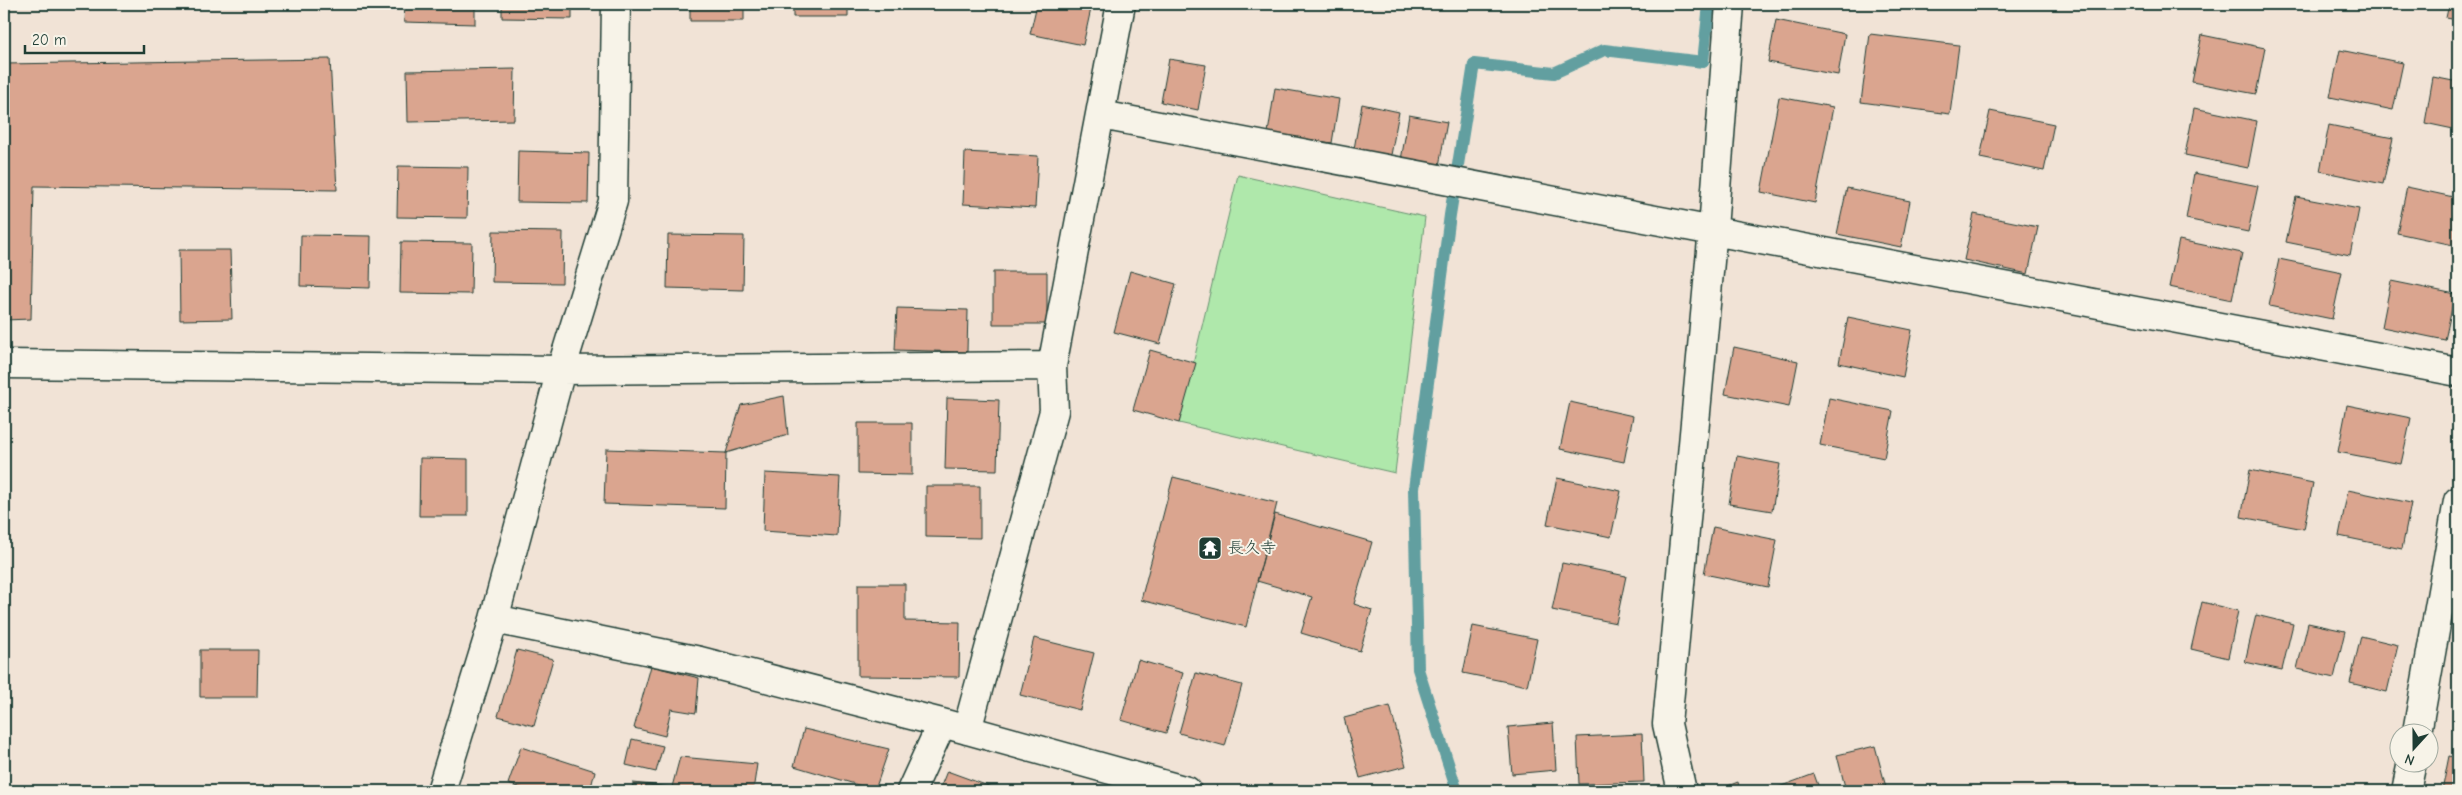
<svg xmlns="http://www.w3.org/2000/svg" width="2462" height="795" font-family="'Comic Neue','Klee One',sans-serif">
	<rect width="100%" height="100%" fill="#f1e3d6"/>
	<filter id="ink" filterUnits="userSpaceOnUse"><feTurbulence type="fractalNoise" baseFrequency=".02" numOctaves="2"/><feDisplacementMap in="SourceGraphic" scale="10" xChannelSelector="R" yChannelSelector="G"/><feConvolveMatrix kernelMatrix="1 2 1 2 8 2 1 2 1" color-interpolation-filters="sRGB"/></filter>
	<g filter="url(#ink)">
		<path fill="#afe8ab" stroke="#679270" d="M 1238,175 L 1425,217 L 1395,473 L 1179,423 Z"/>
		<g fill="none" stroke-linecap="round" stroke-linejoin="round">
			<path stroke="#629fa0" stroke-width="12" d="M 1457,791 L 1418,669 L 1414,489 L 1450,215 L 1474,64 L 1554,73 L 1604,50 L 1703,62 L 1709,4"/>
		</g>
		<path fill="#daa58f" stroke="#1f3d34" d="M 405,4 L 475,4 L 475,24 L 404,22 Z
			M 502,4 L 572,4 L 572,19 L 502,18 Z
			M 690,4 L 744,4 L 744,21 L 690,21 Z
			M 793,4 L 848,4 L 848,17 L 793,17 Z
			M 1037,4 L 1092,4 L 1083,45 L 1030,34 Z
			M 2449,4 L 2458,4 L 2458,20 L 2446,18 Z
			M 1776,20 L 1845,34 L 1838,75 L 1768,62 Z
			M 1870,34 L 1959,45 L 1950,114 L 1861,102 Z
			M 2202,35 L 2265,48 L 2256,94 L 2192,82 Z
			M 2340,50 L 2403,63 L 2393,110 L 2330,97 Z
			M 330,59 L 337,190 L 34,186 L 31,319 L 4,320 L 4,64 Z
			M 1169,59 L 1206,65 L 1198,110 L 1161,102 Z
			M 515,69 L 514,120 L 408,122 L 407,71 Z
			M 2433,77 L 2458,82 L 2458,130 L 2425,123 Z
			M 1275,88 L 1339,99 L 1332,143 L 1268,133 Z
			M 1779,97 L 1833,107 L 1815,203 L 1761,192 Z
			M 1362,104 L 1399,112 L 1391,155 L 1354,149 Z
			M 2194,108 L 2257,121 L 2248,168 L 2185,155 Z
			M 1990,111 L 2054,124 L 2044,171 L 1980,158 Z
			M 1409,115 L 1447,122 L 1439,166 L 1401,160 Z
			M 2329,125 L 2393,138 L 2383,184 L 2320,171 Z
			M 518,151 L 589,153 L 588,203 L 517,202 Z
			M 965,152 L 1038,156 L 1035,208 L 963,204 Z
			M 398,166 L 468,167 L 467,218 L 397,217 Z
			M 2194,173 L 2258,186 L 2248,232 L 2186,219 Z
			M 2407,187 L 2458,198 L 2458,246 L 2397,233 Z
			M 1847,188 L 1910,201 L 1901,247 L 1837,234 Z
			M 2296,197 L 2359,209 L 2350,255 L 2286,242 Z
			M 1974,214 L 2038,227 L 2028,274 L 1964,260 Z
			M 493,231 L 563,232 L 562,283 L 492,282 Z
			M 301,235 L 371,236 L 370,288 L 300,286 Z
			M 668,235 L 744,236 L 743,290 L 667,288 Z
			M 2179,240 L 2242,253 L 2232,300 L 2169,287 Z
			M 401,242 L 472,243 L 471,294 L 400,293 Z
			M 179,250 L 230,250 L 232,319 L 180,320 Z
			M 2279,259 L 2342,272 L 2332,319 L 2269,306 Z
			M 1130,271 L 1176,284 L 1160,344 L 1114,332 Z
			M 993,272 L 1047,272 L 1047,324 L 993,324 Z
			M 2391,281 L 2455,294 L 2445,340 L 2382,327 Z
			M 897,308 L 968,310 L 967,352 L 895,350 Z
			M 1848,317 L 1912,330 L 1903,377 L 1839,363 Z
			M 1734,347 L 1798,361 L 1789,407 L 1725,394 Z
			M 1150,350 L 1196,363 L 1179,423 L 1133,410 Z
			M 784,396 L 788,435 L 726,453 L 741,405 Z
			M 947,398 L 999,400 L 997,470 L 945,469 Z
			M 1829,398 L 1893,411 L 1884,458 L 1820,445 Z
			M 1570,402 L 1633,416 L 1624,462 L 1560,449 Z
			M 2347,405 L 2411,418 L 2401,464 L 2338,452 Z
			M 858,423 L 912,423 L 912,475 L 858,474 Z
			M 606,449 L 726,453 L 725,508 L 604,504 Z
			M 1737,456 L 1780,464 L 1772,511 L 1729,504 Z
			M 420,458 L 468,459 L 468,516 L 419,516 Z
			M 2250,470 L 2313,483 L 2304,529 L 2241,517 Z
			M 765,473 L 840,477 L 837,536 L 763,531 Z
			M 1173,477 L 1277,503 L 1246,627 L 1141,600 Z
			M 1557,478 L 1621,491 L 1611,537 L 1547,524 Z
			M 926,486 L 980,486 L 980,538 L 926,537 Z
			M 2348,490 L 2411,503 L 2402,549 L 2339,536 Z
			M 1275,514 L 1372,542 L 1354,604 L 1372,610 L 1360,651 L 1301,633 L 1312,597 L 1257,581 Z
			M 1713,527 L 1777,540 L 1768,587 L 1704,574 Z
			M 1562,563 L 1626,576 L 1616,623 L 1552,610 Z
			M 858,584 L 905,584 L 905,621 L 960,622 L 959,677 L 858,676 Z
			M 2202,602 L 2238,611 L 2228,658 L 2191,649 Z
			M 2256,615 L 2293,624 L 2282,670 L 2245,662 Z
			M 2308,623 L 2345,631 L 2334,678 L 2297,669 Z
			M 1473,626 L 1537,639 L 1527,686 L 1463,673 Z
			M 2361,636 L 2398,645 L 2387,692 L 2350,683 Z
			M 1034,638 L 1094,653 L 1080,710 L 1020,695 Z
			M 200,650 L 258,650 L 257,697 L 200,697 Z
			M 517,650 L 553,659 L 534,726 L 498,716 Z
			M 1138,660 L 1183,673 L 1166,733 L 1121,720 Z
			M 651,666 L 699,678 L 696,713 L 671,709 L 665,736 L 634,728 Z
			M 1196,673 L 1242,685 L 1225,746 L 1179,733 Z
			M 1390,706 L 1406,766 L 1360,778 L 1344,718 Z
			M 1553,723 L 1556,770 L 1512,774 L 1508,727 Z
			M 804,729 L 889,749 L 875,790 L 794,766 Z
			M 1642,734 L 1644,782 L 1579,784 L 1577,737 Z
			M 632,739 L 663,746 L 656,772 L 626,765 Z
			M 1875,746 L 1887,791 L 1846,791 L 1837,755 Z
			M 521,747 L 595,771 L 590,791 L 531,791 L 508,784 Z
			M 2449,756 L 2458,758 L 2458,791 L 2442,791 Z
			M 680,757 L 757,764 L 753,791 L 632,791 L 633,783 L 672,787 Z
			M 947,771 L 1002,791 L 939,791 Z
			M 1814,774 L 1820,791 L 1768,791 Z
			M 1738,782 L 1740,791 L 1715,791 Z"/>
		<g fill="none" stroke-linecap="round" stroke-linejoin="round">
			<g stroke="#1f3d34" stroke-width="31">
				<path id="minor" d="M 1101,115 L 2458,372
					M 561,370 L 1052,366
					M 494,619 L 700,661 L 942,723 L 1187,791
					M 967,730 L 1054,411 L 1052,366 L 1121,4
					M 2417,732 L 2458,501
					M 441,791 L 494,619 L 561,370 L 613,201 L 616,4
					M 911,791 L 942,723
					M 1682,791 L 1667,724 L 1713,229 L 1730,4
					M 2406,791 L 2412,762"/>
			</g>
			<g stroke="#1f3d34" stroke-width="31">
				<path id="tertiary" d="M 4,364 L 561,370"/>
			</g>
			<use href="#minor" stroke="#f7f3e8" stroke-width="28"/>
			<use href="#tertiary" stroke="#f7f3e8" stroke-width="28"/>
		</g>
	</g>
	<defs>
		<g id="temple-square" transform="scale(1.25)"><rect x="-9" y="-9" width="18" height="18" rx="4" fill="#1f3d34" stroke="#f7f3e8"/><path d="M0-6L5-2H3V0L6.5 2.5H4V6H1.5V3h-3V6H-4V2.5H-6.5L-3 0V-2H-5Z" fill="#fff"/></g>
	</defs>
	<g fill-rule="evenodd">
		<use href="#temple-square" x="1210" y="548"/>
	</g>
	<g text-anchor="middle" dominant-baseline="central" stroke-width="4" stroke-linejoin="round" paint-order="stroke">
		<g font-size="16" fill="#1f3d34" stroke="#f7f3e8" text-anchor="start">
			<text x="1228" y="548">長久寺</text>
		</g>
	</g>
	<rect width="2462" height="795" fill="none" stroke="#f7f3e8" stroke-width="20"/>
	<rect x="10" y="10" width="2442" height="775" fill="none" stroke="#1f3d34" stroke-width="2" filter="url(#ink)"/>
	<g transform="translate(2414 748) rotate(201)"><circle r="24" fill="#f7f3e8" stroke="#a1aaa0"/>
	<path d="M0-4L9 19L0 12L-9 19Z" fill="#1f3d34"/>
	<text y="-8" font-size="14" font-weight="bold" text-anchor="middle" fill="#1f3d34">N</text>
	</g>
	<path d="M25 45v8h119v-8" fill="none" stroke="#1f3d34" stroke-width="2.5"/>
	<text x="32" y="45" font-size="15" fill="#1f3d34" stroke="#f7f3e8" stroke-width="4" paint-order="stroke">20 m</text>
</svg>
